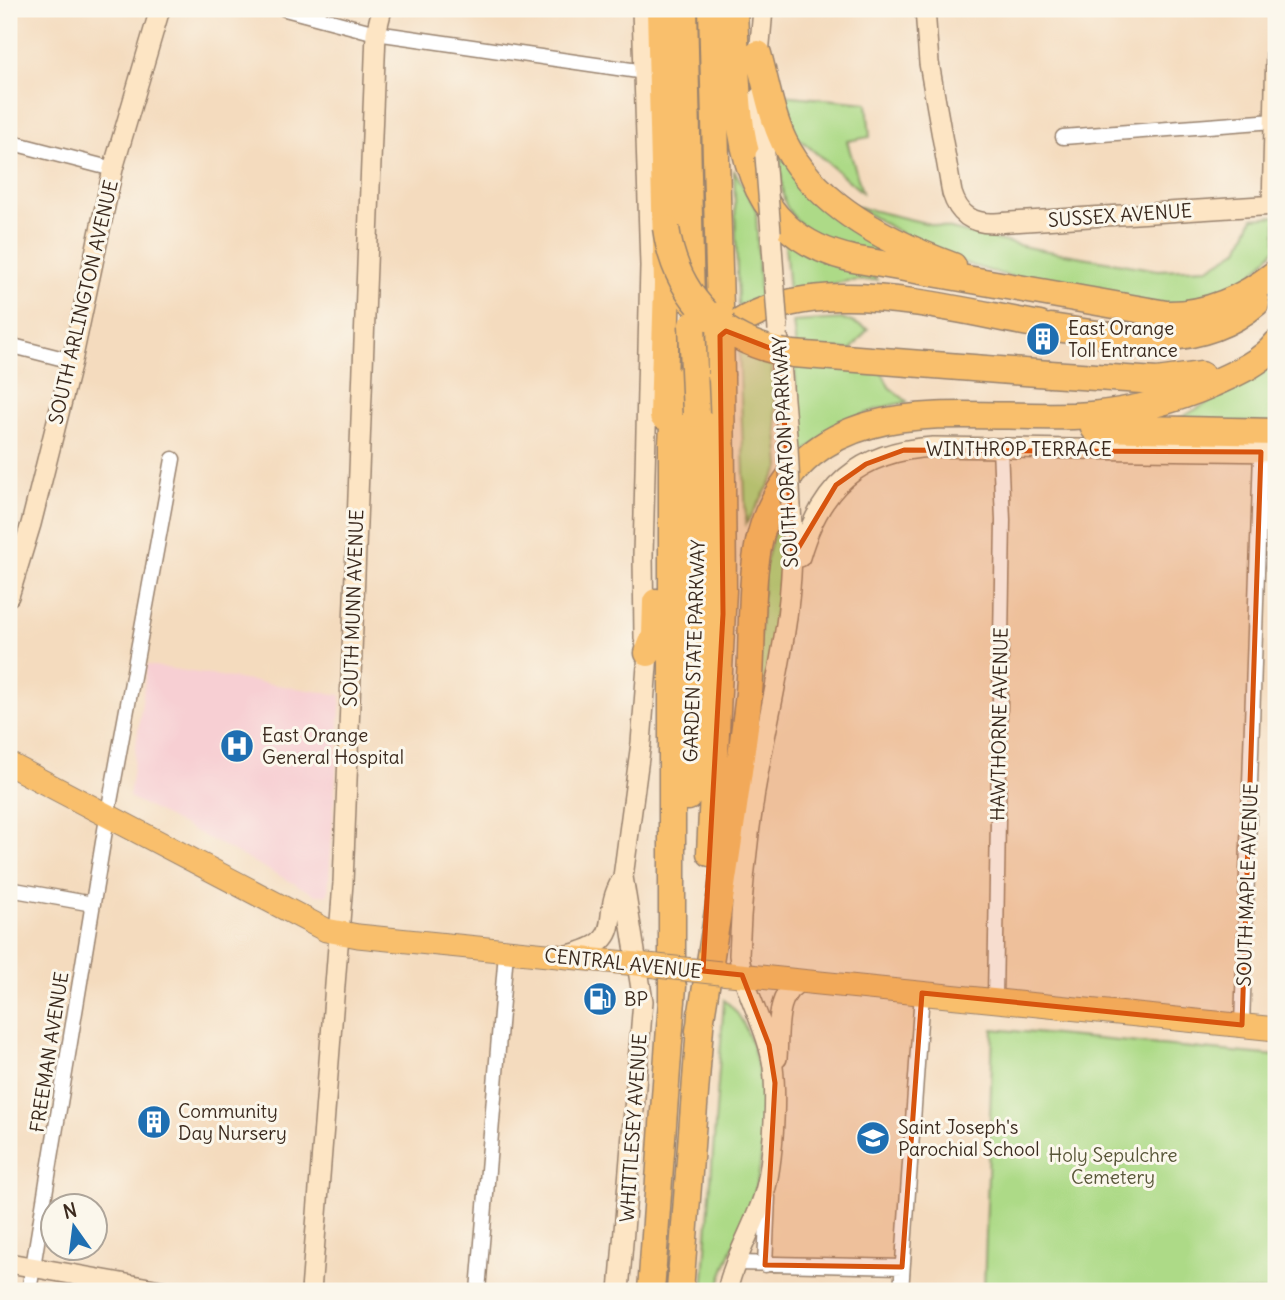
<svg xmlns="http://www.w3.org/2000/svg" width="1285" height="1300" font-family="Delius,sans-serif">
	<rect width="100%" height="100%" fill="#fbf7ec"/>
	<filter id="ink" filterUnits="userSpaceOnUse"><feTurbulence type="fractalNoise" baseFrequency=".0143" numOctaves="2"/><feDisplacementMap in="SourceGraphic" scale="14" xChannelSelector="R" yChannelSelector="G"/><feConvolveMatrix kernelMatrix="1 2 1 2 8 2 1 2 1" color-interpolation-filters="sRGB"/></filter>
	<filter id="wash" filterUnits="userSpaceOnUse"><feTurbulence type="fractalNoise" baseFrequency=".00686" numOctaves="4" result="noise"/><feDisplacementMap in="SourceGraphic" scale="28" xChannelSelector="R" yChannelSelector="G"/><feGaussianBlur stdDeviation="1.57" result="paint"/><feColorMatrix in="noise" values="0 0 0 0 0 0 0 0 0 0 0 0 0 0 0 0 0 1.4 0 .05"/><feComposite in="paint" operator="in"/></filter>
	<g filter="url(#wash)">
		<rect width="100%" height="100%" fill="#f4dbbe"/>
		<path fill="#f7cfd3" d="M 147,665 L 341,695 L 328,895 L 316,895 L 129,797 Z"/>
		<path fill="#adda87" stroke="#748252" stroke-width="2" d="M 781,95 L 867,103 L 870,137 L 847,141 L 862,192 L 789,130 Z
			M 780,156 L 899,257 C 860,251 811,246 788,209 C 780,197 782,170 780,156 Z
			M 734,170 L 756,209 L 760,298 L 738,306 Z
			M 854,206 L 1031,248 L 1157,270 L 1208,268 L 1239,249 L 1253,218 L 1276,216 L 1276,248 C 1256,271 1237,294 1205,302 C 1158,314 990,276 943,255 C 913,242 883,222 854,206 Z
			M 784,231 L 866,268 L 877,280 L 847,281 L 789,293 Z
			M 844,319 L 868,329 L 851,350 L 796,348 L 793,322 Z
			M 739,347 L 771,358 L 780,467 L 746,524 Z
			M 794,362 L 880,368 L 889,387 L 908,402 C 863,409 839,425 803,453 Z
			M 1276,365 L 1276,423 L 1175,421 Z
			M 781,504 C 784,571 773,638 761,704 L 756,702 L 764,570 Z
			M 724,1000 C 767,1031 769,1142 755,1190 C 745,1225 726,1256 717,1291 L 703,1291 Z
			M 993,1029 L 1276,1056 L 1276,1291 L 984,1291 Z"/>
	</g>
	<g filter="url(#ink)">
		<g fill="none" stroke-linecap="round" stroke-linejoin="round">
			<g stroke="#98826e" stroke-width="17">
				<path id="street" d="M 285,9 L 376,33 L 645,72
					M 1063,137 L 1274,121
					M 9,142 L 113,169
					M 9,345 L 72,361
					M 9,889 L 93,904
					M 995,1000 L 1003,520 L 1000,447
					M 1242,1025 L 1261,452
					M 736,1263 L 902,1267
					M 765,1265 L 768,1197
					M 29,1291 L 107,818 L 173,459
					M 478,1291 L 506,952
					M 901,1291 L 922,993"/>
			</g>
			<g stroke="#98826e" stroke-width="22">
				<path id="secondary" d="M 925,9 L 929,63 L 952,193 C 959,215 972,224 995,223 L 1276,205
					M 758,67 L 763,9
					M 759,97 L 765,156
					M 1272,205 L 1276,51
					M 771,232 L 775,289
					M 779,340 L 788,447
					M 800,557 C 820,487 859,451 933,447 L 1276,452
					M 9,596 L 31,524 L 72,361 L 113,169 L 160,9
					M 567,955 C 630,941 599,918 621,881
					M 777,1058 C 779,1033 774,988 804,981
					M 9,1263 L 166,1291
					M 311,1291 L 343,883 L 376,33 L 382,9
					M 619,1291 L 643,1001 L 623,877 L 641,743 L 648,653 L 644,638 L 643,556 L 650,266 L 642,9
					M 727,1291 C 734,1259 751,1232 762,1201 C 773,1171 777,1100 773,1067 C 768,1028 744,994 739,955 C 741,901 747,843 755,791 C 772,691 798,610 791,507"/>
			</g>
			<g stroke="#98826e" stroke-width="25">
				<path id="primary" d="M 9,764 L 326,930 L 358,936 L 657,966
					M 720,973 L 1276,1029"/>
			</g>
			<g stroke="#98826e" stroke-width="29">
				<path id="highway" d="M 660,9 L 667,284 L 663,416
					M 684,9 L 691,301
					M 712,9 L 720,307
					M 734,9 C 739,110 727,231 853,259 L 1166,314 C 1208,315 1244,298 1276,273
					M 758,54 C 766,83 771,115 784,142 C 815,205 890,243 953,266
					M 1051,327 C 1120,338 1198,353 1256,303
					M 1050,374 L 1157,381 L 1201,375
					M 1094,428 L 1276,432
					M 648,653 L 655,635 L 656,602
					M 688,797 L 698,591 L 696,414
					M 710,853 L 723,590 L 721,376
					M 672,1002 L 672,443 C 673,407 683,377 707,350 C 784,260 940,308 1040,325
					M 699,1031 C 716,922 735,812 748,702 C 755,646 746,563 768,513 C 827,380 978,424 1091,415 C 1133,411 1173,401 1212,384 C 1234,374 1261,363 1276,344
					M 651,1291 L 673,986
					M 680,1291 L 701,1014"/>
			</g>
			<use href="#street" stroke="#fff" stroke-width="14"/>
			<use href="#secondary" stroke="#fde5c4" stroke-width="19"/>
			<use href="#primary" stroke="#f9bf6c" stroke-width="23"/>
			<use href="#highway" stroke="#f9bf6c" stroke-width="26"/>
			<g stroke="#98826e" stroke-width="22" stroke-linecap="butt">
				<path id="secondary-bridge" d="M 765,156 L 771,232
					M 775,289 L 778,330
					M 788,447 L 791,507"/>
			</g>
			<g stroke="#98826e" stroke-width="25" stroke-linecap="butt">
				<path id="primary-bridge" d="M 657,966 L 720,973"/>
			</g>
			<g stroke="#98826e" stroke-width="29" stroke-linecap="butt">
				<path id="highway-bridge" d="M 666,228 C 676,298 723,344 793,354 L 1050,374
					M 720,315 L 721,376
					M 692,325 L 696,414"/>
			</g>
			<use href="#secondary-bridge" stroke="#fde5c4" stroke-width="19"/>
			<use href="#primary-bridge" stroke="#f9bf6c" stroke-width="23"/>
			<use href="#highway-bridge" stroke="#f9bf6c" stroke-width="26"/>
		</g>
	</g>
	<path fill="#d7540e" fill-opacity="0.2" stroke="#d7540e" stroke-width="5" stroke-linejoin="round" d="M 726,331 L 780,352 L 793,557 L 836,485 L 866,464 L 904,450 L 1261,452 L 1242,1025 L 922,993 L 902,1267 L 765,1265 L 775,1083 L 769,1045 L 742,975 L 703,971 L 723,614 L 720,336 Z"/>
	<defs>
		<g id="building-disc" transform="scale(1.75)"><circle r="9.5" fill="#1f6fb2" stroke="#fbf7ec"/><path d="M-4-6H4V6H1V3H-1V6H-4ZM-2.5-4.3h1.7v1.8h-1.7ZM.8-4.3h1.7v1.8H.8ZM-2.5-1h1.7V.8h-1.7ZM.8-1h1.7V.8H.8Z" fill="#fff"/></g>
		<g id="hospital-disc" transform="scale(1.75)"><circle r="9.5" fill="#1f6fb2" stroke="#fbf7ec"/><path d="M-5-5h3v3.5h4V-5h3V5h-3V1.5h-4V5h-3Z" fill="#fff"/></g>
		<g id="fuel-disc" transform="scale(1.75)"><circle r="9.5" fill="#1f6fb2" stroke="#fbf7ec"/><path d="M-5.5-6h7V0h2V4h1.3V-2.5L3-4.5l.8-.8L6-3V5H2.5V1h-1V6h-7ZM-4.2-4.7v3.2H.2V-4.7Z" fill="#fff"/></g>
		<g id="school-disc" transform="scale(1.75)"><circle r="9.5" fill="#1f6fb2" stroke="#fbf7ec"/><path d="M0-5L7-2L0 1L-7-2ZM-4 1L0 2.5L4 1V4Q0 6-4 4Z" fill="#fff"/></g>
	</defs>
	<g fill-rule="evenodd">
		<use href="#building-disc" x="1043" y="339"/>
		<use href="#hospital-disc" x="237" y="746"/>
		<use href="#fuel-disc" x="600" y="999"/>
		<use href="#building-disc" x="154" y="1122"/>
		<use href="#school-disc" x="873" y="1138"/>
	</g>
	<g text-anchor="middle" dominant-baseline="central" stroke-width="6" stroke-linejoin="round" paint-order="stroke">
		<g font-size="19" fill="#3b2a1e" stroke="#fbf7ec">
			<text transform="translate(1120 215) rotate(-4)">SUSSEX AVENUE</text>
			<text transform="translate(83 302) rotate(-77)">SOUTH ARLINGTON AVENUE</text>
			<text x="1019" y="449">WINTHROP TERRACE</text>
			<text transform="translate(785 452) rotate(-93)">SOUTH ORATON PARKWAY</text>
			<text transform="translate(353 608) rotate(-88)">SOUTH MUNN AVENUE</text>
			<text transform="translate(694 651) rotate(-88)">GARDEN STATE PARKWAY</text>
			<text transform="translate(999 724) rotate(-89)">HAWTHORNE AVENUE</text>
			<text transform="translate(1247 885) rotate(-88)">SOUTH MAPLE AVENUE</text>
			<text transform="translate(623 963) rotate(6)">CENTRAL AVENUE</text>
			<text transform="translate(49 1052) rotate(-81)">FREEMAN AVENUE</text>
			<text transform="translate(633 1128) rotate(-86)">WHITTLESEY AVENUE</text>
		</g>
		<g font-size="19" fill="#3b2a1e" stroke="#fbf7ec" text-anchor="start">
			<text x="1068" y="328">East Orange<tspan x="1068" dy="22">Toll Entrance</tspan></text>
			<text x="262" y="735">East Orange<tspan x="262" dy="22">General Hospital</tspan></text>
			<text x="624" y="999">BP</text>
			<text x="178" y="1111">Community<tspan x="178" dy="22">Day Nursery</tspan></text>
			<text x="898" y="1127">Saint Joseph's<tspan x="898" dy="22">Parochial School</tspan></text>
		</g>
		<g font-size="19" fill="#585638" stroke="#fbf7ec">
			<text x="1113" y="1155">Holy Sepulchre<tspan x="1113" dy="22">Cemetery</tspan></text>
		</g>
	</g>
	<rect width="1285" height="1300" fill="none" stroke="#fbf7ec" stroke-width="35"/>
	<g transform="translate(74 1227) rotate(346)"><circle r="33" fill="#fbf7ec" stroke="#aea59a" stroke-width="2"/>
	<path d="M0-5L12 26L0 18L-12 26Z" fill="#1f6fb2"/>
	<text y="-10" font-size="19" font-weight="bold" text-anchor="middle" fill="#3b2a1e">N</text>
	</g>
</svg>
